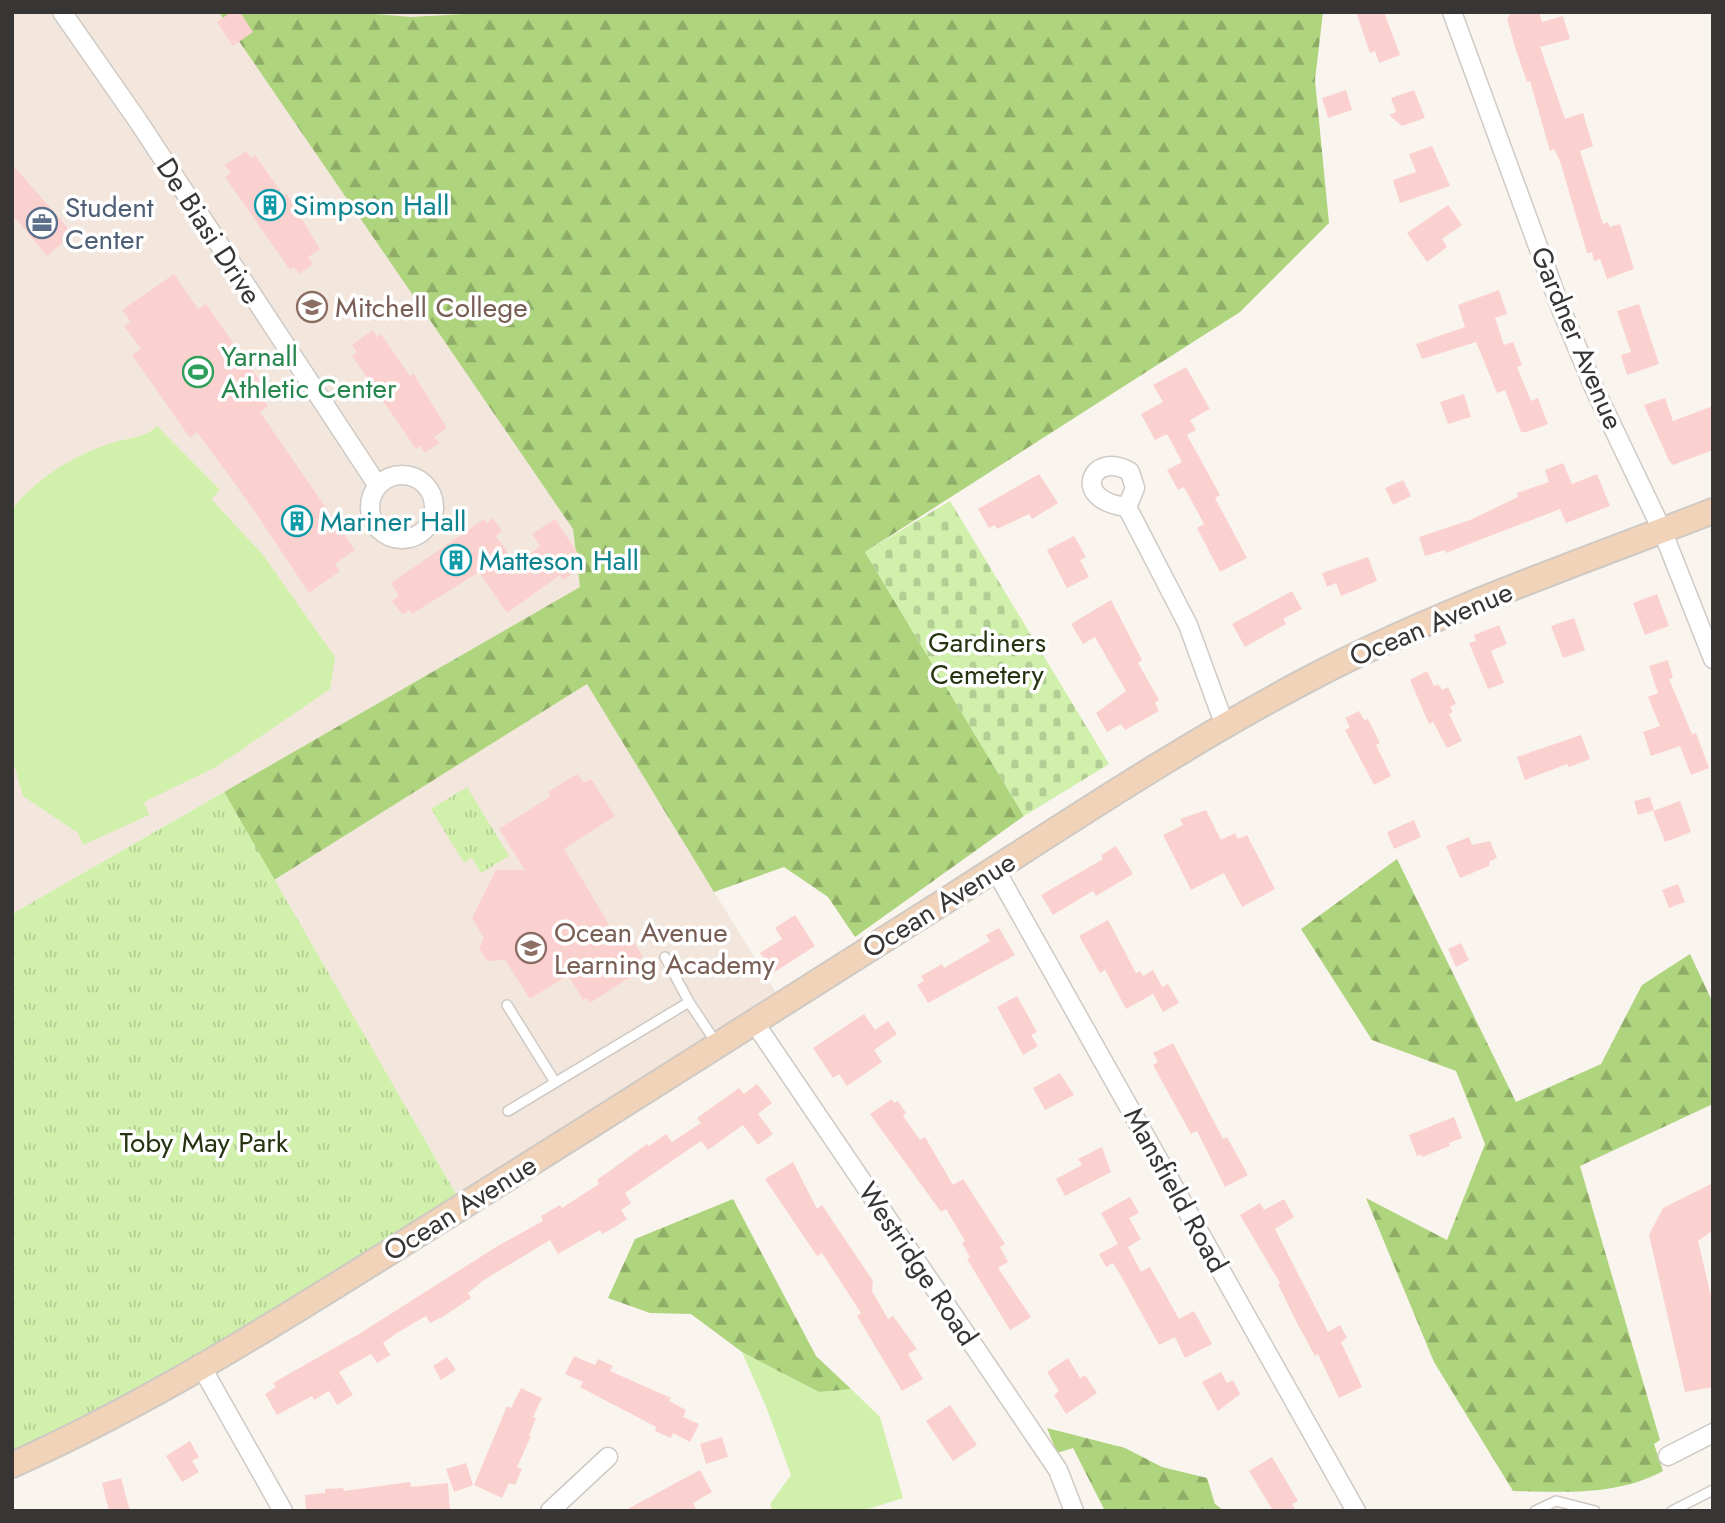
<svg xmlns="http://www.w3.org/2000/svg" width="1725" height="1523" font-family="Jost,sans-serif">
	<defs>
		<pattern id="forest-firs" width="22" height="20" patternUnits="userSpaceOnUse" patternTransform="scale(1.75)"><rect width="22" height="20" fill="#aed47d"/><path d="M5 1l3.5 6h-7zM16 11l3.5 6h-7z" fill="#8fad67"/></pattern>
		<pattern id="cemetery-stones" width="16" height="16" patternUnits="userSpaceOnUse" patternTransform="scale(1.75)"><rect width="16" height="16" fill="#d0f0ab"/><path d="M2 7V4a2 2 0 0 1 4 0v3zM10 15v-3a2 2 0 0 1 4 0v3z" fill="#b3ce94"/></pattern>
		<pattern id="park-tufts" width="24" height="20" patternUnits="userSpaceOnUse" patternTransform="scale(1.75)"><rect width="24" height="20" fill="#d0f0ab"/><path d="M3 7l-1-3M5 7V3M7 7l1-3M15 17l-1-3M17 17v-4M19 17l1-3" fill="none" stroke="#b3ce94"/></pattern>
	</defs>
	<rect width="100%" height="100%" fill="#faf4ef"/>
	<path fill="#f3e7dd" d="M 12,12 L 585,12 L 705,515 L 12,914 Z
		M 587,684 L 783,1004 L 463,1206 L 274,880 Z"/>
	<path fill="#d0f0ab" d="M 157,426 L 220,490 L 211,499 L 263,555 L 335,657 L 330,689 L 216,767 L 144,802 L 149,815 L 83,845 L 78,833 L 23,796 L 12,757 L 12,509 C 40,476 72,456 112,443 C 129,437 144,439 157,426 Z
		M 742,1352 L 819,1392 L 851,1389 L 880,1417 L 903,1498 L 862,1511 L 773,1511 L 770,1504 L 791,1475 L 767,1409 Z"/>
	<path fill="url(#forest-firs)" d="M 219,12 L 351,12 L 411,17 L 500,12 L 1323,12 L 1315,80 L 1329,223 L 1240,312 L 865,552 L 1024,816 L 855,937 L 828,897 L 784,867 L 714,892 L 587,684 L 274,880 L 224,792 L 580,587 L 573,529 Z
		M 1397,859 L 1516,1102 L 1601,1064 L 1642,985 L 1690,954 L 1713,1003 L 1713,1104 L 1580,1166 L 1660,1440 L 1654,1444 L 1663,1471 C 1616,1496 1566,1492 1513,1491 L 1434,1362 L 1366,1198 L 1447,1240 L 1485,1144 L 1456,1071 L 1372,1040 L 1301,929 Z
		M 733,1199 L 816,1356 L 851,1389 L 819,1392 L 742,1352 L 691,1314 L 650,1313 L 608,1298 L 635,1239 Z
		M 1047,1428 L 1125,1448 L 1162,1467 L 1207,1478 L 1215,1504 L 1224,1511 L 1105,1511 L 1073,1448 L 1057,1453 Z"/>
	<path fill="url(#cemetery-stones)" d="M 950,501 L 1109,764 L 1024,816 L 865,552 Z"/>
	<path fill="url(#park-tufts)" d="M 467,787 L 509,856 L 481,873 L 472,858 L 464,863 L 431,809 Z
		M 224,792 L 463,1206 L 12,1465 L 12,914 Z"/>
	<path fill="#fbd1cf" d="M 231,12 L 240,12 L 253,32 L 233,46 L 217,22 Z
		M 1356,12 L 1384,12 L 1400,55 L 1379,63 L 1375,51 L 1370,53 Z
		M 1512,12 L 1539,12 L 1542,22 L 1563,16 L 1570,39 L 1540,47 L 1565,119 L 1583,113 L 1593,146 L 1580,151 L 1603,224 L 1608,222 L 1610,227 L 1620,224 L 1634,269 L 1607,279 L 1600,259 L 1594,261 L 1592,252 L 1587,253 L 1560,161 L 1554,149 L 1550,151 L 1530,81 L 1527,82 L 1516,50 L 1507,19 Z
		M 1346,90 L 1352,110 L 1328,118 L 1322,98 Z
		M 1414,90 L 1425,118 L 1402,126 L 1389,115 L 1396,112 L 1391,98 Z
		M 1432,146 L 1450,186 L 1400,203 L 1393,180 L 1416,172 L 1409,154 Z
		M 246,151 L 251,158 L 255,155 L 284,196 L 287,194 L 320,249 L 308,257 L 313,264 L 299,274 L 294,267 L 290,270 L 225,177 L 231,173 L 225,165 Z
		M 12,164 L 73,234 L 47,256 L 12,214 Z
		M 1448,205 L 1462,225 L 1442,239 L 1447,247 L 1427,262 L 1407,233 Z
		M 174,274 L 198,309 L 206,304 L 265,388 L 258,392 L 268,406 L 260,412 L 355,550 L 335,564 L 340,571 L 309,593 L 249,503 L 197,432 L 190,438 L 132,355 L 141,349 L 124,326 L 131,322 L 122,310 Z
		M 1499,290 L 1507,314 L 1495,318 L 1504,345 L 1513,342 L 1522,365 L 1517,367 L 1531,401 L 1538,398 L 1548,424 L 1527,432 L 1521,432 L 1505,390 L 1497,393 L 1476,342 L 1422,359 L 1416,344 L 1465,327 L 1458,305 Z
		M 1639,304 L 1659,364 L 1627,375 L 1621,355 L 1631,352 L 1617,311 Z
		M 373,330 L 377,337 L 381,334 L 410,376 L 413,373 L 447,428 L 434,437 L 439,443 L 425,453 L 420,446 L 416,449 L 352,356 L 357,352 L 352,345 Z
		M 1186,367 L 1210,409 L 1190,420 L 1196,430 L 1187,435 L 1220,495 L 1215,498 L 1247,558 L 1220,572 L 1197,528 L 1204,524 L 1184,487 L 1178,490 L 1167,470 L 1182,462 L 1167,434 L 1155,440 L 1141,414 L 1163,402 L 1153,385 Z
		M 1464,394 L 1471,417 L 1448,424 L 1440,402 Z
		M 1665,398 L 1673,421 L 1713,406 L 1713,450 L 1673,465 L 1669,461 L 1644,405 Z
		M 1563,463 L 1572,484 L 1597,474 L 1610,506 L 1566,523 L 1560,509 L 1446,553 L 1445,550 L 1425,556 L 1419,537 L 1470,520 L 1518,497 L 1517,493 L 1549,482 L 1545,470 Z
		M 1039,474 L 1058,503 L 1032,519 L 1029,514 L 997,529 L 995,525 L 989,528 L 978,509 Z
		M 1403,480 L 1411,496 L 1393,505 L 1385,488 Z
		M 493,518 L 502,531 L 496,536 L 516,564 L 540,546 L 532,534 L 555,519 L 586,565 L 563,580 L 560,575 L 507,613 L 479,572 L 412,614 L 409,610 L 403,615 L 392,601 L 399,596 L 391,583 L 484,519 L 487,523 Z
		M 1074,536 L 1086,557 L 1080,560 L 1089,577 L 1067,588 L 1047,550 Z
		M 1368,557 L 1377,581 L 1341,596 L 1336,583 L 1327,587 L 1322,573 Z
		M 1292,591 L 1302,609 L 1283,619 L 1286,624 L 1245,647 L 1232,624 Z
		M 1657,594 L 1669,626 L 1645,635 L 1633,603 Z
		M 1111,600 L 1142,660 L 1138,663 L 1159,700 L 1155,703 L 1159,711 L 1125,730 L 1121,724 L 1107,732 L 1096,713 L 1126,691 L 1095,637 L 1083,644 L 1071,624 Z
		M 1574,618 L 1585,650 L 1563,658 L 1551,626 Z
		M 1499,625 L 1507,644 L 1491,651 L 1504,683 L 1488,689 L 1469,643 L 1476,641 L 1474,635 Z
		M 1668,660 L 1673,678 L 1669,679 L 1692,734 L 1696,733 L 1709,768 L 1691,775 L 1680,746 L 1651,756 L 1643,732 L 1660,726 L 1648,697 L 1658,693 L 1649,666 Z
		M 1427,671 L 1434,686 L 1438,684 L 1442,690 L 1448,687 L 1456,704 L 1450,707 L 1453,712 L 1449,714 L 1462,741 L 1447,748 L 1433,722 L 1429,724 L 1410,680 Z
		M 1359,711 L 1364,720 L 1368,719 L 1380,743 L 1376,745 L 1391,776 L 1374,785 L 1345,730 L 1350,727 L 1345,718 Z
		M 1581,735 L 1590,759 L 1569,767 L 1567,764 L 1525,780 L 1517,757 Z
		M 577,774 L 584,783 L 591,779 L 615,816 L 564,849 L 613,931 L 623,925 L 643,957 L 640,959 L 645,974 L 627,979 L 590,1003 L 587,998 L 583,1000 L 568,975 L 530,999 L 505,960 L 487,961 L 479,948 L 484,938 L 472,918 L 496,870 L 525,870 L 499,829 L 551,796 L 548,792 Z
		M 1650,797 L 1654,810 L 1638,815 L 1634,801 Z
		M 1680,801 L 1691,832 L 1665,842 L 1653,811 Z
		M 1206,810 L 1221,840 L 1235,833 L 1238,839 L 1247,835 L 1275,889 L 1242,907 L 1224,873 L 1191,890 L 1163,835 L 1183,825 L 1180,819 Z
		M 1414,820 L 1421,837 L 1394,849 L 1387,832 Z
		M 1469,837 L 1472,845 L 1490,841 L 1497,858 L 1490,861 L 1489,866 L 1460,878 L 1446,846 Z
		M 1116,846 L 1133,874 L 1096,896 L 1093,891 L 1053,915 L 1041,895 L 1103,859 L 1101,855 Z
		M 1678,884 L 1685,902 L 1669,908 L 1662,890 Z
		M 795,915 L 815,946 L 773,973 L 760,953 L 782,939 L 775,928 Z
		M 1108,920 L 1136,973 L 1140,971 L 1143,976 L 1153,970 L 1162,987 L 1168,984 L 1179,1003 L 1163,1012 L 1153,994 L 1126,1009 L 1105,970 L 1100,973 L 1079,936 Z
		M 999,928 L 1015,955 L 928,1003 L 917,985 L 924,981 L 921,976 L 942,964 L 944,968 L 990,941 L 986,935 Z
		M 1461,943 L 1469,960 L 1456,967 L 1448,949 Z
		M 1017,996 L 1037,1032 L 1031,1035 L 1038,1046 L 1023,1055 L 997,1007 Z
		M 864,1014 L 875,1030 L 888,1021 L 897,1034 L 874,1050 L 882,1062 L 847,1086 L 839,1074 L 833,1078 L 813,1048 Z
		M 1173,1043 L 1223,1139 L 1227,1137 L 1248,1175 L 1225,1187 L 1197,1131 L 1191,1134 L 1153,1065 L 1158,1062 L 1153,1053 Z
		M 1060,1073 L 1074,1095 L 1045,1110 L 1033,1088 Z
		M 757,1084 L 772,1103 L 758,1114 L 773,1134 L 758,1145 L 743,1125 L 708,1150 L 701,1141 L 625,1193 L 631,1203 L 621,1210 L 627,1219 L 615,1227 L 602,1234 L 600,1230 L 558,1254 L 550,1240 L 484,1280 L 468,1293 L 471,1298 L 444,1316 L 430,1323 L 426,1316 L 397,1333 L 383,1343 L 390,1355 L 377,1363 L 371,1354 L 339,1372 L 353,1395 L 337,1405 L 329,1391 L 314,1400 L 312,1396 L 277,1415 L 265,1394 L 276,1387 L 273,1383 L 359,1334 L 496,1247 L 543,1221 L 541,1216 L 560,1205 L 562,1208 L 599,1184 L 597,1180 L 647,1144 L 649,1146 L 666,1134 L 672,1142 L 701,1123 L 697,1118 L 739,1088 L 744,1094 Z
		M 892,1099 L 894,1103 L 898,1101 L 906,1113 L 903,1116 L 920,1140 L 925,1137 L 953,1185 L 963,1179 L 1005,1244 L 1000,1247 L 1008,1262 L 998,1268 L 1031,1317 L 1010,1330 L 967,1259 L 970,1257 L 962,1243 L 965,1241 L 946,1209 L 941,1212 L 870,1114 Z
		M 1454,1117 L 1462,1138 L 1449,1143 L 1450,1146 L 1422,1157 L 1421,1154 L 1417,1156 L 1409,1135 Z
		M 1102,1147 L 1111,1172 L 1065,1196 L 1056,1179 L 1082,1165 L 1078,1159 Z
		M 793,1162 L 817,1209 L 822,1205 L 873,1281 L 872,1291 L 888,1319 L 893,1316 L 917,1349 L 908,1354 L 923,1379 L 902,1391 L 857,1316 L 861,1313 L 822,1253 L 817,1256 L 765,1179 Z
		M 1713,1183 L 1713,1230 L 1698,1241 L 1713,1304 L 1713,1387 L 1685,1392 L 1649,1235 L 1663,1208 Z
		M 1130,1197 L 1139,1213 L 1129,1218 L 1141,1239 L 1128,1247 L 1141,1272 L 1150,1267 L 1179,1319 L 1194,1311 L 1212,1344 L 1185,1358 L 1175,1337 L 1159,1345 L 1121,1276 L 1113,1263 L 1106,1267 L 1099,1254 L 1118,1244 L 1101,1213 Z
		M 1284,1199 L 1294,1217 L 1275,1229 L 1328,1332 L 1340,1325 L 1347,1338 L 1341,1342 L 1362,1387 L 1339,1398 L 1318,1354 L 1315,1356 L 1297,1323 L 1278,1284 L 1280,1283 L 1240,1215 L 1260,1203 L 1264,1210 Z
		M 574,1356 L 595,1365 L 598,1359 L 613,1366 L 610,1371 L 671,1398 L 669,1401 L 686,1410 L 683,1417 L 699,1424 L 690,1442 L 673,1433 L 671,1438 L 655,1431 L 656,1427 L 580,1387 L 583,1382 L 565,1374 Z
		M 447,1357 L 456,1370 L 441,1380 L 433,1366 Z
		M 1068,1358 L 1080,1378 L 1085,1375 L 1097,1393 L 1066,1414 L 1054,1395 L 1059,1391 L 1047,1372 Z
		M 1221,1372 L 1227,1383 L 1233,1380 L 1240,1394 L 1218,1411 L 1202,1382 Z
		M 521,1388 L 542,1398 L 533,1417 L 536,1418 L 529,1435 L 531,1436 L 517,1467 L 522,1469 L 515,1485 L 509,1483 L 502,1498 L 474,1485 L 507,1406 L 511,1408 Z
		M 950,1405 L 977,1445 L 953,1461 L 926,1421 Z
		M 722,1437 L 728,1457 L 706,1464 L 700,1444 Z
		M 190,1441 L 199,1457 L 192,1461 L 199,1472 L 182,1482 L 166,1456 Z
		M 1272,1457 L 1298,1501 L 1292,1504 L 1296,1511 L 1273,1511 L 1249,1471 Z
		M 466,1463 L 473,1485 L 454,1492 L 446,1469 Z
		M 700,1470 L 712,1492 L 693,1503 L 697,1511 L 624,1511 Z
		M 121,1478 L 130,1511 L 109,1511 L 102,1483 Z
		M 410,1482 L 411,1487 L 448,1483 L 450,1510 L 306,1511 L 305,1495 L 325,1493 L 325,1489 L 343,1488 L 344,1491 Z"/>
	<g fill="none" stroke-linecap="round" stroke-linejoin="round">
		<g stroke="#cfc9c4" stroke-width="12">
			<path id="lane" d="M 665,957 L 689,1002
				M 507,1005 L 555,1082
				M 508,1111 L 689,1002 L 717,1044
				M 1535,1511 L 1556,1501 L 1595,1511
				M 1672,1511 L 1713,1490"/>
		</g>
		<g stroke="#cfc9c4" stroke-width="21">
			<path id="street" d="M 62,12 L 138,121 L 378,486
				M 1452,12 L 1561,309 L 1595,390 L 1662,530 L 1713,659
				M370 507a32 32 0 1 1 64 0a32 32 0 1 1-64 0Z
				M 1127,507 C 1068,500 1093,449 1130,472 L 1135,488 L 1127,507 L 1188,625 L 1225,726
				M 995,869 L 1356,1511
				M 754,1022 L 1058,1470 L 1074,1511
				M 201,1366 L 283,1511
				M 1668,1456 L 1713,1433
				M 550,1511 L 608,1457"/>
		</g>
		<g stroke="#cfc9c4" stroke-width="28">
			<path id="secondary" d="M 12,1465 C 164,1397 306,1304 447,1216 C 616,1110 784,1003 953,896 C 1069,822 1184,745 1305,681 C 1435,612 1576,564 1713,511"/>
		</g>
		<use href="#lane" stroke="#fff" stroke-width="9"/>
		<use href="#street" stroke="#fff" stroke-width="18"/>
		<use href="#secondary" stroke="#f0d3b8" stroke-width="24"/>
	</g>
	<defs>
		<g id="building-ring" transform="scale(1.575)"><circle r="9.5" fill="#fff" stroke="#0f9aa8" stroke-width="1.5"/><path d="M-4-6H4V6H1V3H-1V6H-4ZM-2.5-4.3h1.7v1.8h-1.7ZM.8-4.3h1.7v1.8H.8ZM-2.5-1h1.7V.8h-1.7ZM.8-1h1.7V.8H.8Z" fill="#0f9aa8"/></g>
		<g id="office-ring" transform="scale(1.575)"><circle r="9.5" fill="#fff" stroke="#5c6f8a" stroke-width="1.5"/><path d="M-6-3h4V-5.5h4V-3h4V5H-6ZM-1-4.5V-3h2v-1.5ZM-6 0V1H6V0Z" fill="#5c6f8a"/></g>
		<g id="university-ring" transform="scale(1.575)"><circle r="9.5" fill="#fff" stroke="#8d6e63" stroke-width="1.5"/><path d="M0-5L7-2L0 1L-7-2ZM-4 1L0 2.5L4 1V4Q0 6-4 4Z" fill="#8d6e63"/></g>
		<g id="stadium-ring" transform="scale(1.575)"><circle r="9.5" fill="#fff" stroke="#2e9e5b" stroke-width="1.5"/><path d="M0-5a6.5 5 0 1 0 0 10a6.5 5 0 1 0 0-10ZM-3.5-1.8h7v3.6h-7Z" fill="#2e9e5b"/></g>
		<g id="school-ring" transform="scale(1.575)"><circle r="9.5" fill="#fff" stroke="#8d6e63" stroke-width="1.5"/><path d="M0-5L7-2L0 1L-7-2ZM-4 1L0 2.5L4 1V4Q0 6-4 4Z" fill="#8d6e63"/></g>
	</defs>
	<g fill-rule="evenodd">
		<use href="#building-ring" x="270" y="205"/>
		<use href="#office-ring" x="42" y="223"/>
		<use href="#university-ring" x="312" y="307"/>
		<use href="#stadium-ring" x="198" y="372"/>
		<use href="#building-ring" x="297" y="521"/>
		<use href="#building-ring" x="456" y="560"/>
		<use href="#school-ring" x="531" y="948"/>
	</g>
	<g text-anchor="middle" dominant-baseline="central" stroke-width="7" stroke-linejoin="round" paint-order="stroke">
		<g font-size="28" fill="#0d838f" stroke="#fff" text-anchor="start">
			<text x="293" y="205">Simpson Hall</text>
			<text x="320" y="521">Mariner Hall</text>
			<text x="479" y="560">Matteson Hall</text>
		</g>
		<g font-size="28" fill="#4e5e75" stroke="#fff" text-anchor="start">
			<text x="65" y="207">Student<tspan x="65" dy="32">Center</tspan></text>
		</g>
		<g font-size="28" fill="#383634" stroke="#fff">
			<text transform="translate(209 231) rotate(57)">De Biasi Drive</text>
			<text transform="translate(1577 338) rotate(67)">Gardner Avenue</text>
			<text transform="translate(1431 624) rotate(-23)">Ocean Avenue</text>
			<text transform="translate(939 905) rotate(-32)">Ocean Avenue</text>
			<text transform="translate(1176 1190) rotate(61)">Mansfield Road</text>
			<text transform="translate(460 1208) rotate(-32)">Ocean Avenue</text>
			<text transform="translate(918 1264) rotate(56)">Westridge Road</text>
		</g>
		<g font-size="28" fill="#785e54" stroke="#fff" text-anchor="start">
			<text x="335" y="307">Mitchell College</text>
			<text x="554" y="932">Ocean Avenue<tspan x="554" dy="32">Learning Academy</tspan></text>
		</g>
		<g font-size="28" fill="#27864d" stroke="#fff" text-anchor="start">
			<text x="221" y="356">Yarnall<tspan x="221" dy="32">Athletic Center</tspan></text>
		</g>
		<g font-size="28" fill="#253310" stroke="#fff">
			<text x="987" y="642">Gardiners<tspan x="987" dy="32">Cemetery</tspan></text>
			<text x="204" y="1142">Toby May Park</text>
		</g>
	</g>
	<rect width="1725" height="1523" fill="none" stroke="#383634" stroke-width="28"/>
</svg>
